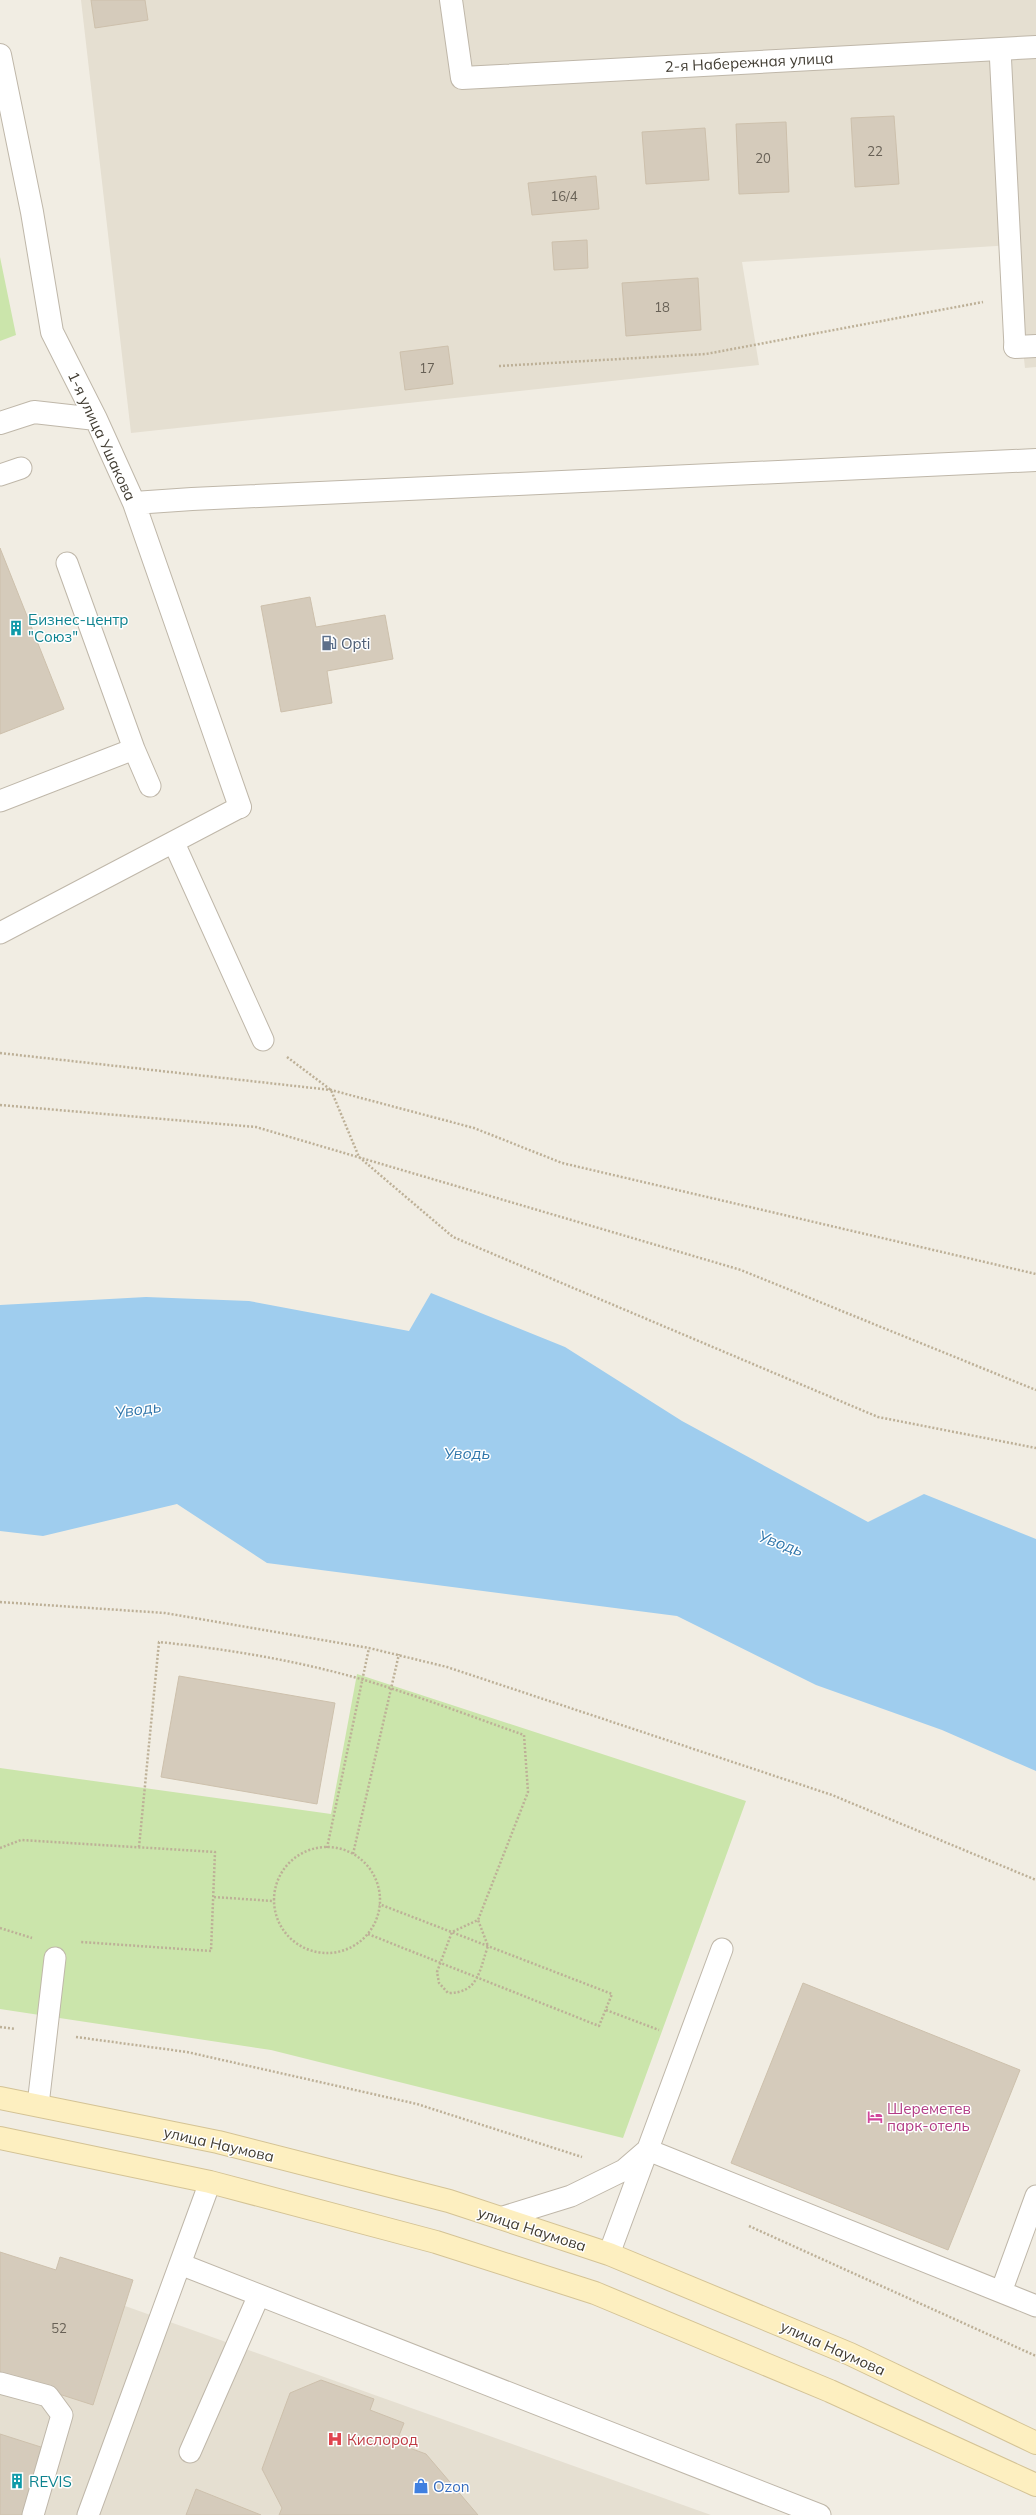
<svg xmlns="http://www.w3.org/2000/svg" width="1036" height="2515" font-family="Mulish,sans-serif">
	<rect width="100%" height="100%" fill="#f1ede3"/>
	<path fill="#e5dfd1" d="M 81,0 L 1036,0 L 1036,367 L 1025,368 L 1012,245 L 742,262 L 759,365 L 131,433 Z
		M 72,2287 L 711,2515 L 0,2515 L 0,2294 Z"/>
	<path fill="#cbe5ab" d="M 0,257 L 16,335 L 0,341 Z
		M 357,1674 L 746,1801 L 623,2138 L 271,2050 L 0,2009 L 0,1768 L 331,1814 Z"/>
	<path fill="#9fcdee" d="M 431,1293 L 565,1347 L 682,1421 L 868,1522 L 924,1494 L 1036,1539 L 1036,1771 L 942,1730 L 816,1685 L 677,1616 L 267,1563 L 177,1504 L 43,1536 L 0,1531 L 0,1305 L 146,1297 L 249,1301 L 409,1331 Z"/>
	<path fill="#d5cbbb" stroke="#cdc0ac" d="M 91,0 L 145,0 L 148,20 L 95,28 Z
		M 894,116 L 899,184 L 855,187 L 851,118 Z
		M 786,122 L 789,192 L 739,194 L 736,124 Z
		M 705,128 L 709,180 L 646,184 L 642,132 Z
		M 596,176 L 599,209 L 532,215 L 528,183 Z
		M 587,240 L 588,268 L 554,270 L 552,242 Z
		M 698,278 L 701,330 L 626,336 L 622,283 Z
		M 448,346 L 453,384 L 405,390 L 400,352 Z
		M 0,548 L 64,709 L 0,734 Z
		M 310,597 L 316,627 L 385,615 L 393,659 L 327,671 L 332,703 L 281,712 L 261,606 Z
		M 179,1676 L 335,1703 L 317,1804 L 161,1777 Z
		M 803,1983 L 1020,2070 L 948,2250 L 731,2163 Z
		M 0,2252 L 56,2270 L 60,2257 L 133,2280 L 93,2405 L 0,2375 Z
		M 321,2380 L 374,2399 L 370,2410 L 404,2423 L 396,2443 L 426,2454 L 478,2515 L 279,2515 L 282,2508 L 262,2469 L 290,2393 Z
		M 0,2434 L 44,2448 L 22,2515 L 0,2515 Z
		M 196,2489 L 261,2515 L 186,2515 Z"/>
	<g fill="none" stroke-linecap="round" stroke-linejoin="round">
		<g stroke="#bfb7a9" stroke-width="23">
			<path id="lane" d="M 1000,49 L 1015,347
				M 0,475 L 21,468
				M 67,563 L 134,749
				M 0,801 L 134,749 L 150,786
				M 174,843 L 263,1040
				M 0,933 L 240,807
				M 38,2105 L 55,1958
				M 648,2150 L 1036,2306
				M 500,2218 L 571,2196 L 624,2170 L 646,2151
				M 609,2254 L 722,1949
				M 180,2264 L 820,2515
				M 1001,2292 L 1036,2196
				M 0,2383 L 48,2396 L 62,2415 L 33,2515
				M 190,2452 L 259,2295
				M 88,2515 L 210,2182"/>
		</g>
		<g stroke="#bfb7a9" stroke-width="24">
			<path id="street" d="M 451,0 L 462,78 L 1036,47
				M 0,55 L 32,212 L 52,332 L 96,419 L 134,503 L 240,807
				M 1015,347 L 1036,346
				M 0,423 L 34,412 L 96,419
				M 134,503 L 192,499 L 1036,460"/>
		</g>
		<g stroke="#d4c395" stroke-width="24">
			<path id="secondary" d="M 0,2098 L 218,2142 L 449,2201 L 609,2254 L 850,2354 L 1036,2443
				M 0,2138 L 210,2182 L 436,2242 L 595,2293 L 830,2391 L 1036,2485"/>
		</g>
		<path stroke="#bdb097" stroke-width="2.5" stroke-dasharray="2 2" stroke-linecap="butt" d="M 499,366 L 706,354 L 983,302
			M 0,1053 L 331,1090 L 474,1128 L 562,1163 L 1036,1274
			M 287,1057 L 331,1090 L 359,1157 L 453,1237 L 878,1417 L 1036,1448
			M 0,1105 L 256,1127 L 741,1270 L 1036,1390
			M 0,1602 L 165,1613 L 369,1648 L 447,1667 L 832,1795 L 1036,1880
			M 139,1847 L 159,1642 C 237,1650 318,1664 393,1689 C 437,1703 481,1720 524,1735 L 528,1792 L 478,1920 L 452,1932 L 437,1972 L 439,1983 L 448,1993 C 479,1993 479,1971 488,1946 L 478,1920
			M274 1900a53 53 0 1 1 106 0a53 53 0 1 1-106 0Z
			M 0,1848 L 21,1840 L 215,1852 L 211,1951 L 81,1942
			M 327,1848 L 369,1648
			M 353,1854 L 399,1654
			M 214,1897 L 273,1901
			M 0,1928 L 32,1938
			M 368,1934 L 599,2026 L 612,1994 L 379,1904
			M 606,2010 L 659,2030
			M 0,2027 L 15,2029
			M 76,2037 L 187,2052 L 417,2104 L 582,2157
			M 749,2226 L 1036,2356"/>
		<use href="#lane" stroke="#fff" stroke-width="21"/>
		<use href="#street" stroke="#fff" stroke-width="22"/>
		<use href="#secondary" stroke="#fdefc0" stroke-width="22"/>
	</g>
	<defs>
		<g id="building-bare" transform="scale(1.2)"><path d="M-4-6H4V6H1V3H-1V6H-4ZM-2.5-4.3h1.7v1.8h-1.7ZM.8-4.3h1.7v1.8H.8ZM-2.5-1h1.7V.8h-1.7ZM.8-1h1.7V.8H.8Z" fill="#0f9aa8" stroke="#fff" stroke-width="2.5" paint-order="stroke"/></g>
		<g id="fuel-bare" transform="scale(1.2)"><path d="M-5.5-6h7V0h2V4h1.3V-2.5L3-4.5l.8-.8L6-3V5H2.5V1h-1V6h-7ZM-4.2-4.7v3.2H.2V-4.7Z" fill="#5c6f8a" stroke="#fff" stroke-width="2.5" paint-order="stroke"/></g>
		<g id="hotel-bare" transform="scale(1.2)"><path d="M-6-4.5h1.5V1H6V5H4.5V3h-9V5H-6ZM-4 0a1.8 1.8 0 1 1 3.6 0ZM.5 0V-2.5h3Q6-2.5 6 0Z" fill="#d1479c" stroke="#fff" stroke-width="2.5" paint-order="stroke"/></g>
		<g id="hospital-bare" transform="scale(1.2)"><path d="M-5-5h3v3.5h4V-5h3V5h-3V1.5h-4V5h-3Z" fill="#e0444e" stroke="#fff" stroke-width="2.5" paint-order="stroke"/></g>
		<g id="shop-bare" transform="scale(1.2)"><path d="M-5-2.5h2.3a2.7 3.5 0 0 1 5.4 0H5L5.5 6h-11ZM-1.5-2.5h3a1.5 2.3 0 0 0-3 0Z" fill="#3f7fe0" stroke="#fff" stroke-width="2.5" paint-order="stroke"/></g>
	</defs>
	<g fill-rule="evenodd">
		<use href="#building-bare" x="16" y="628"/>
		<use href="#fuel-bare" x="329" y="643"/>
		<use href="#hotel-bare" x="875" y="2117"/>
		<use href="#hospital-bare" x="335" y="2439"/>
		<use href="#building-bare" x="17" y="2481"/>
		<use href="#shop-bare" x="421" y="2486"/>
	</g>
	<g text-anchor="middle" dominant-baseline="central" stroke-width="3" stroke-linejoin="round" paint-order="stroke">
		<g font-size="13" fill="#676055">
			<text x="875" y="151">22</text>
			<text x="763" y="158">20</text>
			<text x="564" y="196">16/4</text>
			<text x="662" y="307">18</text>
			<text x="427" y="368">17</text>
			<text x="59" y="2328">52</text>
		</g>
		<g font-size="15" fill="#423d33" stroke="#fff">
			<text transform="translate(749 62) rotate(-3)">2-я Набережная улица</text>
			<text transform="translate(102 436) rotate(65)">1-я улица Ушакова</text>
			<text transform="translate(219 2144) rotate(13)">улица Наумова</text>
			<text transform="translate(532 2229) rotate(18)">улица Наумова</text>
			<text transform="translate(833 2348) rotate(24)">улица Наумова</text>
		</g>
		<g font-size="15" fill="#0d838f" stroke="#fff" text-anchor="start">
			<text x="28" y="619">Бизнес-центр<tspan x="28" dy="17">"Союз"</tspan></text>
			<text x="29" y="2481">REVIS</text>
		</g>
		<g font-size="15" fill="#4e5e75" stroke="#fff" text-anchor="start">
			<text x="341" y="643">Opti</text>
		</g>
		<g font-size="15" fill="#b23c85" stroke="#fff" text-anchor="start">
			<text x="887" y="2108">Шереметев<tspan x="887" dy="17">парк-отель</tspan></text>
		</g>
		<g font-size="15" fill="#be3a42" stroke="#fff" text-anchor="start">
			<text x="347" y="2439">Кислород</text>
		</g>
		<g font-size="15" fill="#366cbe" stroke="#fff" text-anchor="start">
			<text x="433" y="2486">Ozon</text>
		</g>
		<g font-size="16" font-style="italic" fill="#3076ab" stroke="#fff">
			<text transform="translate(138 1409) rotate(-8)">Уводь</text>
			<text x="467" y="1453">Уводь</text>
			<text transform="translate(781 1543) rotate(20)">Уводь</text>
		</g>
	</g>
</svg>
